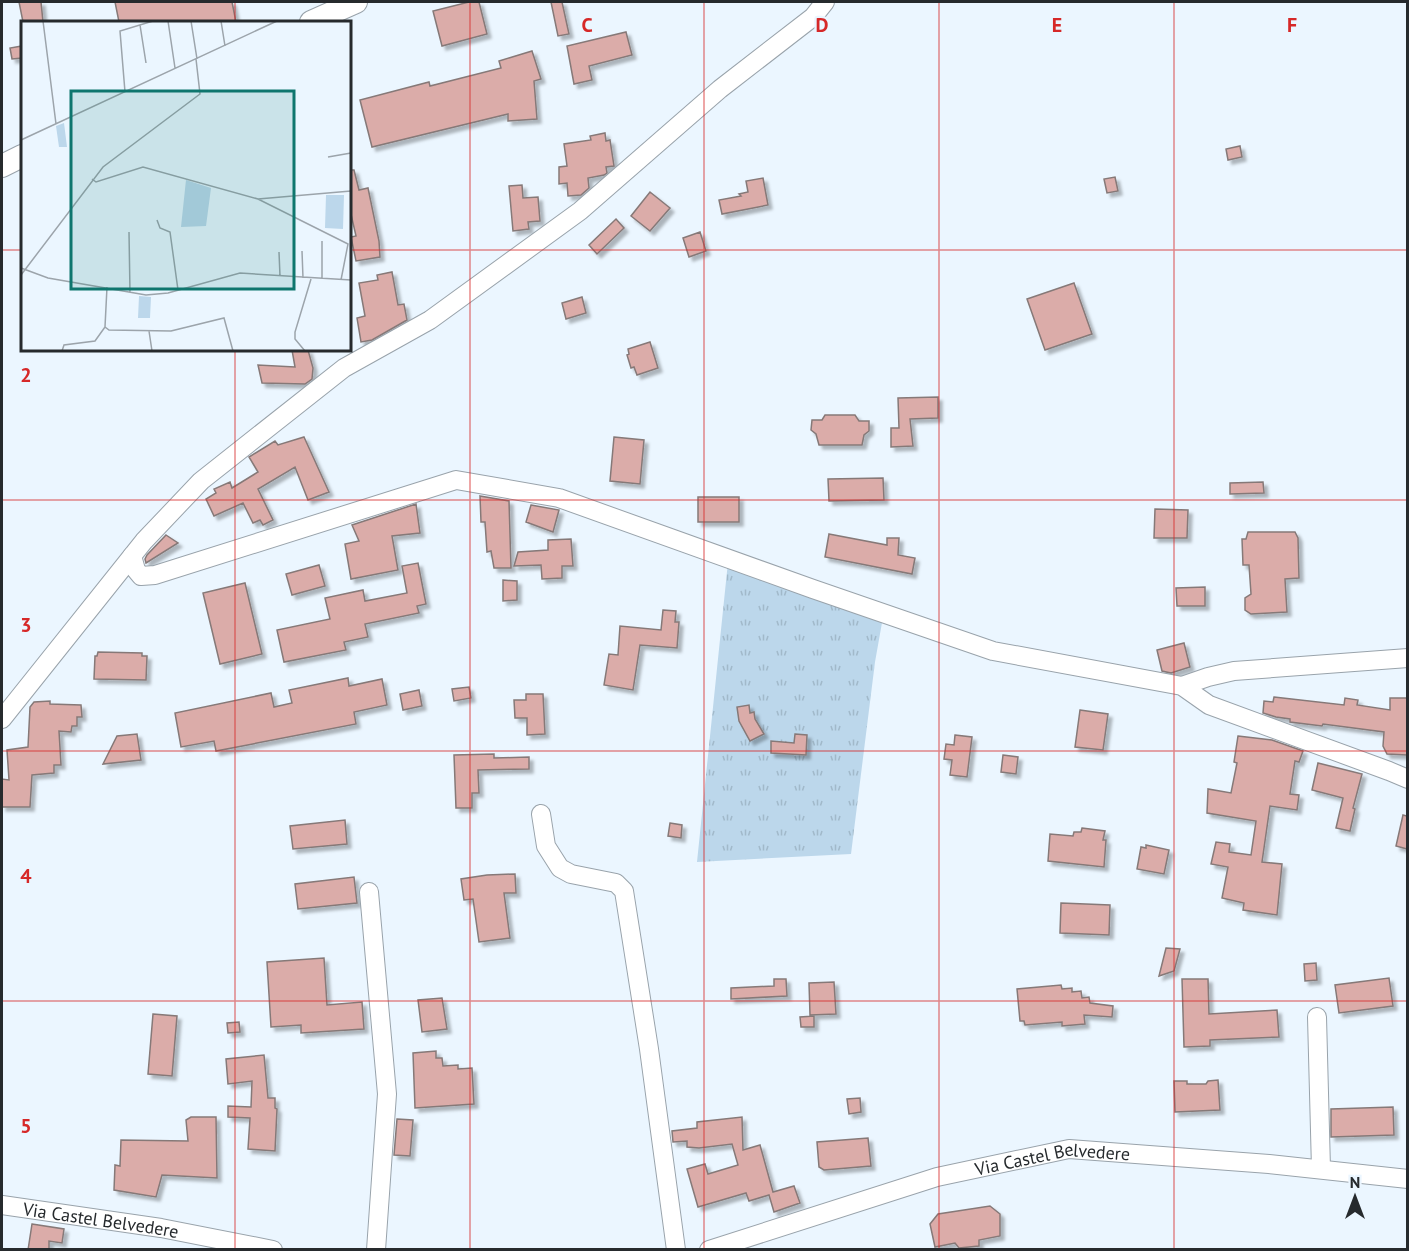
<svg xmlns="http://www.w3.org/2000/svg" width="1409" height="1251" font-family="'PT Sans',sans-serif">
	<defs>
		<pattern id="grass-tufts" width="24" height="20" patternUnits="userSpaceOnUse" patternTransform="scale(1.5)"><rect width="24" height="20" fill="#bcd7eb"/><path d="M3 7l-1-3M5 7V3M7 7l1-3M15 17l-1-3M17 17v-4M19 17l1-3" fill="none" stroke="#a1b9ca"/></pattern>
		<filter id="shadow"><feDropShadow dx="4" dy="4" stdDeviation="1.5" flood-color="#0004"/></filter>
	</defs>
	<rect width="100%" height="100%" fill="#ebf6ff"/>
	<path fill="url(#grass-tufts)" d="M 728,562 L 883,617 L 875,662 L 851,854 L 697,862 Z"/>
	<path fill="#dbaca9" stroke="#867978" stroke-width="1.5" filter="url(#shadow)" d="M 19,2 L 41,2 L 43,22 L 23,22 Z
		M 115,2 L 232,2 L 236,22 L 119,22 Z
		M 469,2 L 479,2 L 487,34 L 442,46 L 433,11 Z
		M 551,2 L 562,2 L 569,34 L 558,36 Z
		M 626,32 L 632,55 L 589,66 L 592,80 L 574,84 L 567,46 Z
		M 22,46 L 22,58 L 12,59 L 10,48 Z
		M 532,51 L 541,79 L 534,81 L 537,119 L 508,121 L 508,114 L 372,147 L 360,100 L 429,82 L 430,86 L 501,68 L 499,61 Z
		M 605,133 L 606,141 L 610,140 L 614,166 L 606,167 L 607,173 L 604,175 L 588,178 L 589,188 L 581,195 L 568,196 L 567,183 L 559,184 L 559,167 L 567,166 L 564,144 L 591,140 L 590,136 Z
		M 1240,146 L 1242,157 L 1228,160 L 1226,149 Z
		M 350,170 L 354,170 L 359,190 L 368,188 L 379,241 L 380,257 L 356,261 L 351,237 L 356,236 L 350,210 Z
		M 1115,177 L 1118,191 L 1107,193 L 1104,179 Z
		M 763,178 L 768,205 L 722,214 L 719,200 L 741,196 L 739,194 L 748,192 L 746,181 Z
		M 522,185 L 523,198 L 538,197 L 540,221 L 528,222 L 529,229 L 513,231 L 509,186 Z
		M 650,192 L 670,208 L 650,231 L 631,216 Z
		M 616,219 L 624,228 L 597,254 L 589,245 Z
		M 700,232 L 706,251 L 689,257 L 683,238 Z
		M 392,272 L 398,305 L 404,304 L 407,320 L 372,340 L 361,342 L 357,318 L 365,316 L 359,283 L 378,280 L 377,275 Z
		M 1074,283 L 1092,334 L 1045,350 L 1027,299 Z
		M 582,297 L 586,313 L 566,319 L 562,303 Z
		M 650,342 L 658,368 L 637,375 L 634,367 L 631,368 L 627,355 L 629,354 L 628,349 Z
		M 292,350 L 308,350 L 313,368 L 312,379 L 305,384 L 262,383 L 258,365 L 295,367 Z
		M 938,397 L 938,418 L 910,419 L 913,446 L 891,447 L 891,428 L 899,428 L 898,398 Z
		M 825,415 L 855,415 L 859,421 L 869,421 L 869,431 L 864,435 L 862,445 L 819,445 L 816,434 L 811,430 L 812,420 L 822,420 Z
		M 304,437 L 329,492 L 308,500 L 295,467 L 258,489 L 273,520 L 263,525 L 260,520 L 253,523 L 243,503 L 214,516 L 206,499 L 216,493 L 214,489 L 230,482 L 232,488 L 258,472 L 249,457 L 275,441 L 278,445 Z
		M 614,437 L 644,440 L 640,484 L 610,481 Z
		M 883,478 L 884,500 L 829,501 L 828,479 Z
		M 1263,482 L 1264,493 L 1230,494 L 1230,483 Z
		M 480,496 L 509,501 L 511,568 L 494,568 L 491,551 L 487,552 L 485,522 L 481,522 Z
		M 698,497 L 739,497 L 739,522 L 698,522 Z
		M 416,504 L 420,533 L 392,536 L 398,570 L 351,579 L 345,544 L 359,541 L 352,525 Z
		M 531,505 L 559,510 L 553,532 L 526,522 Z
		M 1155,509 L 1188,510 L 1187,538 L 1154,538 Z
		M 1248,532 L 1295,532 L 1298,538 L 1299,578 L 1285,579 L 1287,612 L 1251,614 L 1245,610 L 1245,598 L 1251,594 L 1249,565 L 1243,565 L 1242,539 L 1246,539 Z
		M 829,534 L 887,545 L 887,538 L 899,538 L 898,555 L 915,558 L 912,574 L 825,557 Z
		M 166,535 L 178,543 L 146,563 L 145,559 L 147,555 Z
		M 571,539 L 573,566 L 562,566 L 562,578 L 542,579 L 541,565 L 514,566 L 518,552 L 548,550 L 548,540 Z
		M 418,563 L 426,604 L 417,606 L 419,613 L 365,624 L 368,637 L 344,642 L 346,650 L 284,662 L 277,630 L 330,619 L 325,598 L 363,590 L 365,601 L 407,593 L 402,566 Z
		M 319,565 L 325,586 L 292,595 L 286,574 Z
		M 503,580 L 517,581 L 517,600 L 503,601 Z
		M 245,583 L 262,654 L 220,664 L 203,593 Z
		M 1205,587 L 1205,606 L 1177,606 L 1176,588 Z
		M 663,610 L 676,611 L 675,622 L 679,622 L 677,648 L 640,645 L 633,690 L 604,685 L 609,654 L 618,655 L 620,626 L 661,630 Z
		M 1184,643 L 1190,667 L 1171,673 L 1162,671 L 1157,650 Z
		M 98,652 L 142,653 L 142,656 L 147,656 L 146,680 L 94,679 L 95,656 L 97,656 Z
		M 348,678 L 349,686 L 382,679 L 387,705 L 354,712 L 356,724 L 216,751 L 214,741 L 181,747 L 175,713 L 271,693 L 274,707 L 292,703 L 289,690 Z
		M 469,687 L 471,698 L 454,701 L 452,689 Z
		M 419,690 L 422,706 L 403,710 L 400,694 Z
		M 526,694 L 543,694 L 545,734 L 527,735 L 527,718 L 515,718 L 514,700 L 526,700 Z
		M 1274,697 L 1344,705 L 1345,698 L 1358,700 L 1357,705 L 1390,710 L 1390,698 L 1407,698 L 1407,755 L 1387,754 L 1383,746 L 1384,732 L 1323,724 L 1322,726 L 1290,722 L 1290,719 L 1276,717 L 1263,713 L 1264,701 L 1273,702 Z
		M 50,701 L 50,704 L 81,705 L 82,717 L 77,717 L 77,726 L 72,726 L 71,732 L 59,731 L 61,765 L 54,765 L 54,773 L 32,775 L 30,807 L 2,807 L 2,779 L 9,780 L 7,750 L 28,747 L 30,707 L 34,702 Z
		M 749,705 L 750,713 L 754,712 L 755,719 L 764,734 L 750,741 L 739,721 L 737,707 Z
		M 1080,710 L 1108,714 L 1103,750 L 1075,747 Z
		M 137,734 L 141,760 L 103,764 L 117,736 Z
		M 795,734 L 807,735 L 806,755 L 771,753 L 771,741 L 794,743 Z
		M 955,735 L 972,737 L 967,777 L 950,775 L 952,760 L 944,759 L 946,744 L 954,745 Z
		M 1238,736 L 1272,740 L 1303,751 L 1299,762 L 1295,761 L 1290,794 L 1299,795 L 1297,810 L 1270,806 L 1262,862 L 1282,864 L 1277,915 L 1243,910 L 1244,903 L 1222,898 L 1228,867 L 1211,864 L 1216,842 L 1230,844 L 1229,852 L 1251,855 L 1256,821 L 1207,813 L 1208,789 L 1231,793 L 1237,763 L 1234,762 Z
		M 494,754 L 494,758 L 529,757 L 529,769 L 478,770 L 479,793 L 472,793 L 472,808 L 456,808 L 454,755 Z
		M 1003,755 L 1018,757 L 1016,774 L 1001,772 Z
		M 1318,763 L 1362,774 L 1353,808 L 1355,809 L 1350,831 L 1336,828 L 1343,798 L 1312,790 Z
		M 1403,815 L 1407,816 L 1407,849 L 1396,846 Z
		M 345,820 L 347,844 L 293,849 L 290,826 Z
		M 670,823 L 682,825 L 681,838 L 668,836 Z
		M 1082,828 L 1105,831 L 1103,840 L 1106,840 L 1104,867 L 1048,861 L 1050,834 L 1073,836 L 1074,832 L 1081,832 Z
		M 1146,845 L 1169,850 L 1164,874 L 1137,869 L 1141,847 L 1146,848 Z
		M 515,874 L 516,893 L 504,893 L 510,938 L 479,942 L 473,899 L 464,900 L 461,879 L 487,875 Z
		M 354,877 L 357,903 L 298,909 L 295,884 Z
		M 1061,903 L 1110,905 L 1109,935 L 1060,933 Z
		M 1166,948 L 1180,949 L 1174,971 L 1159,976 Z
		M 324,958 L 327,1005 L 362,1002 L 364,1029 L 301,1033 L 301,1025 L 271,1027 L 267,962 Z
		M 1316,963 L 1317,980 L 1305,981 L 1304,964 Z
		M 1389,978 L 1393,1006 L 1339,1013 L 1335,985 Z
		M 774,979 L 786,979 L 787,996 L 731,999 L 731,988 L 774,986 Z
		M 1182,979 L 1208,979 L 1209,1014 L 1277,1010 L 1279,1037 L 1210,1040 L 1210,1046 L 1184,1047 Z
		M 834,982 L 836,1014 L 810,1015 L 809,983 Z
		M 1061,985 L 1062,989 L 1072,988 L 1072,992 L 1081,991 L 1082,998 L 1089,997 L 1090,1003 L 1113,1006 L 1112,1017 L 1084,1015 L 1085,1024 L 1062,1026 L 1062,1022 L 1025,1025 L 1024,1021 L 1020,1021 L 1017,989 Z
		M 442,998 L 447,1029 L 422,1032 L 418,1000 Z
		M 153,1014 L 177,1016 L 172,1076 L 148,1074 Z
		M 814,1016 L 814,1027 L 801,1027 L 800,1017 Z
		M 239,1022 L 240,1032 L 228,1033 L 227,1023 Z
		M 436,1051 L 436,1058 L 442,1058 L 443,1066 L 458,1065 L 458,1069 L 472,1068 L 474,1104 L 415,1108 L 413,1053 Z
		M 264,1055 L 268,1098 L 275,1098 L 275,1108 L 277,1109 L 275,1151 L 248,1149 L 250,1118 L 228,1117 L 228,1106 L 251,1107 L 252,1081 L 228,1084 L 226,1059 Z
		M 1218,1080 L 1220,1110 L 1175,1112 L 1174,1081 L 1187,1081 L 1187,1084 L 1206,1084 L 1208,1081 Z
		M 860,1098 L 861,1112 L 849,1114 L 847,1099 Z
		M 1393,1107 L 1394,1135 L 1331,1137 L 1331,1109 Z
		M 191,1117 L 216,1117 L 217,1178 L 162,1175 L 156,1197 L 114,1190 L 115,1165 L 120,1166 L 121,1140 L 188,1141 L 186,1120 Z
		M 742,1117 L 743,1150 L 760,1145 L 773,1192 L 794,1186 L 800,1203 L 774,1212 L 769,1195 L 749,1201 L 746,1193 L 698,1207 L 687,1169 L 705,1164 L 708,1174 L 738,1165 L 732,1144 L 699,1148 L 687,1147 L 687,1141 L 673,1142 L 672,1131 L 697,1128 L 697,1122 Z
		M 397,1119 L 413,1120 L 410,1156 L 394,1155 Z
		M 868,1138 L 871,1166 L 824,1170 L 819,1167 L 817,1142 Z
		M 990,1206 L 1000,1214 L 1000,1236 L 979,1240 L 979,1246 L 959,1248 L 955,1243 L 935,1247 L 930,1224 L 938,1214 Z
		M 32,1224 L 64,1229 L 62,1243 L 49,1241 L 49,1250 L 28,1250 Z"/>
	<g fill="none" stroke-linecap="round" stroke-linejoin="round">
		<g stroke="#99a3ab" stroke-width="20">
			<g id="minor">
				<path d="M 132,556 L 136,570 L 141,576 L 155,575 L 456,480 L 559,498 L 813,589 L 993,651 L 1182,686 L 1209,705 L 1389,771 L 1408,779"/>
				<path d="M 1182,686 L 1208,677 L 1234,671 L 1408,658"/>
				<path d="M 2,719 L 144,541 L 201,481 L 344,368 L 430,320 L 580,211 L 720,89 L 813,17 L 825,2"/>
				<path d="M 541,814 L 546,846 L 560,868 L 571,874 L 616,883 L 624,891 L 649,1049 L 676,1250"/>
				<path d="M 369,892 L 387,1094 L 376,1250"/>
				<path d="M 1317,1017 L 1321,1169"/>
				<path id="s1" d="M 2,1205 L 161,1228 L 273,1250"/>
				<path id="s2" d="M 709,1250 L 937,1177 L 1069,1149 L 1269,1164 L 1408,1179"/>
			</g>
		</g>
		<g stroke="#99a3ab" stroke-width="24">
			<path id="major" d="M 311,22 L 356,2
				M 2,166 L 22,156"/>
		</g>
		<use href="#minor" stroke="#fff" stroke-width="18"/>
		<use href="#major" stroke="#fff" stroke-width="22"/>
	</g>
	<path fill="none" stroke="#d62828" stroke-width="1.5" stroke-opacity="0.55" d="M 235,2 L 235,22M 470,2 L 470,1250M 704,2 L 704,1250M 939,2 L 939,1250M 1174,2 L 1174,1250M 2,250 L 22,250M 350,250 L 1408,250M 235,350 L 235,1250M 2,500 L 1408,500M 2,751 L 1408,751M 2,1001 L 1408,1001"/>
	<g text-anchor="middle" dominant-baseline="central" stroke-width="4.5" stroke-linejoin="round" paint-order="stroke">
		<g font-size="18" fill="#262a2d" stroke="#ebf6ff">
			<text stroke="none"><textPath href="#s2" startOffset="357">Via Castel Belvedere</textPath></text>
			<text stroke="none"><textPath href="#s1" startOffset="100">Via Castel Belvedere</textPath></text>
		</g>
	</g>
	<g transform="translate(21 21)">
		<rect width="330" height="330" fill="#ebf6ff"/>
		<path d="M 43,102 L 46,126 L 38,126 L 35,105 ZM 165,159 L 190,167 L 185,205 L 160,206 ZM 118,275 L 130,276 L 129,297 L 117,297 Z" fill="#bcd7eb"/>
		<path d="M 305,174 L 323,174 L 322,208 L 304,207 Z" fill="#bcd7eb"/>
		<path fill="none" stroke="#9ca4ab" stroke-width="1.5" d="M 22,0 L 35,103M 147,0 L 154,47M 170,0 L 176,38M 200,0 L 204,25M 119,4 L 125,42M 104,71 L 99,10 L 132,0M 0,119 L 256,0M 307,136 L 330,132M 71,158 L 75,161 L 122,146 L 237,178 L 327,223 L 320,259M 237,178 L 330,170M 136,199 L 139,207 L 149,211 L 157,269M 108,211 L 109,272M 301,220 L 301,258M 281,230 L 282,257M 258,231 L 259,255M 0,247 L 27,257 L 125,274 L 147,272 L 219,252 L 330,259M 0,254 L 82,146 L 179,73 L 175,38M 86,266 L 84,306 L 88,309 L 150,310 L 203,297 L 212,330M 128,310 L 131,330M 41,330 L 43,324 L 74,320 L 84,306M 284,330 L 274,318 L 274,311 L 290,258"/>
		<path fill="#0f766e" fill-opacity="0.15" stroke="#0f766e" stroke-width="3" d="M 50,70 L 273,70 L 273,268 L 50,268 Z"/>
		<rect width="330" height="330" fill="none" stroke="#262a2d" stroke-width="3"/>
	</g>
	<g font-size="20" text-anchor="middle" font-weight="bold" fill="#d62828" stroke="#ebf6ff" stroke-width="4.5" stroke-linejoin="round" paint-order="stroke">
		<text x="587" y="32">C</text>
		<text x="822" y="32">D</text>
		<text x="1057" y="32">E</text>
		<text x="1292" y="32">F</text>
		<text x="26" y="382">2</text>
		<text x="26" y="632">3</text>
		<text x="26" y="883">4</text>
		<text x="26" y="1133">5</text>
	</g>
	<rect width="1409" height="1251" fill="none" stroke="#262a2d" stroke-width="6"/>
	<g transform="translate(1355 1197)" stroke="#ebf6ff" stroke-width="4.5" paint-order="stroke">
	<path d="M0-4.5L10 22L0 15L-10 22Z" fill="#262a2d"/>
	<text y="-9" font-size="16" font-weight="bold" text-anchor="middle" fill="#262a2d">N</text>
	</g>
</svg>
